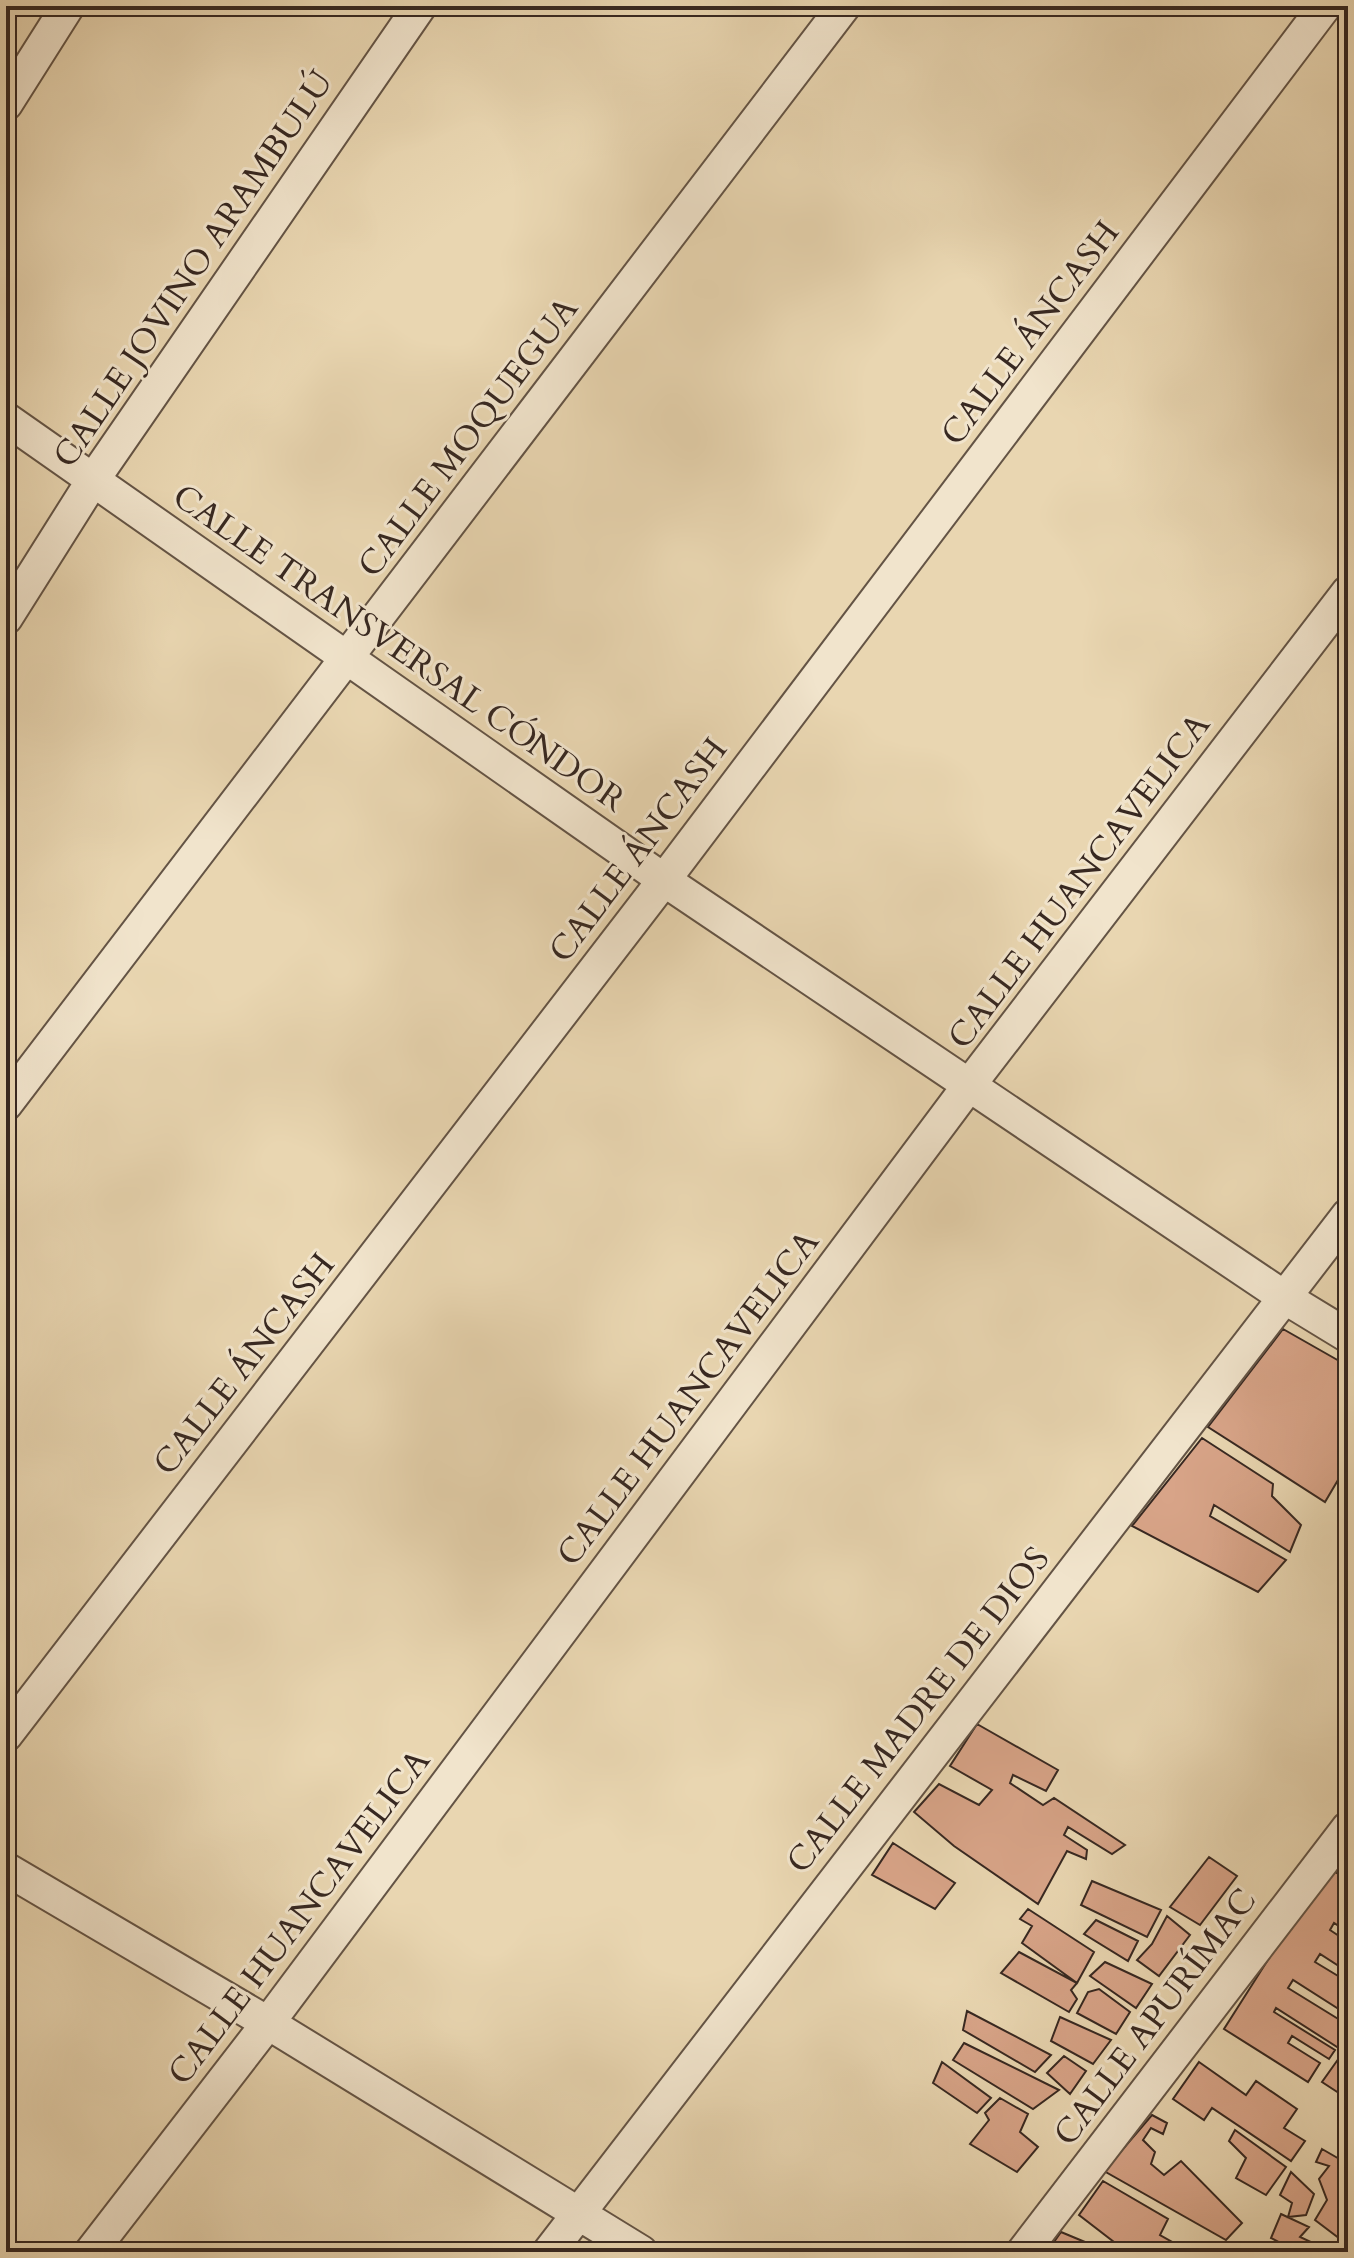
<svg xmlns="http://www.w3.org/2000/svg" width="1354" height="2258" font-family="Cardo,serif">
	<rect width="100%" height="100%" fill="#e9d6b1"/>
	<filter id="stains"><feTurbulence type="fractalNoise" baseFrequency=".0025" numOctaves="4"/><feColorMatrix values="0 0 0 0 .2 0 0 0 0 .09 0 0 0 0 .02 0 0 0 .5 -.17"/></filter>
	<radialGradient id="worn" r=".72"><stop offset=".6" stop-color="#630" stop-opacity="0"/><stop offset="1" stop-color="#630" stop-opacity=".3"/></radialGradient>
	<path fill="#d8a488" stroke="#372821" stroke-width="2" d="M 1283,1329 L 1348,1366 L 1348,1463 L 1325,1502 L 1208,1427 Z
		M 1202,1438 L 1273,1484 L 1272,1496 L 1301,1525 L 1290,1552 L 1214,1505 L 1210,1516 L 1286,1560 L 1258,1592 L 1132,1526 Z
		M 977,1724 L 1058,1770 L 1046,1791 L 1013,1775 L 1010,1783 L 1043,1805 L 1054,1798 L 1125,1845 L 1112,1854 L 1068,1827 L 1064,1835 L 1087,1850 L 1086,1859 L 1067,1851 L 1038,1904 L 954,1846 L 914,1812 L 939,1784 L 979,1805 L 992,1790 L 950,1766 Z
		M 893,1843 L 955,1883 L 935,1909 L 872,1875 Z
		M 1209,1857 L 1237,1876 L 1200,1925 L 1170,1907 Z
		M 1327,1867 L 1348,1880 L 1348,1932 L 1334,1923 L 1330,1930 L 1348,1942 L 1348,1972 L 1320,1954 L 1315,1962 L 1348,1982 L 1348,2015 L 1293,1980 L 1288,1988 L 1348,2025 L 1348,2054 L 1276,2008 L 1274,2012 L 1335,2050 L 1329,2059 L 1292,2036 L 1288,2043 L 1320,2063 L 1308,2082 L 1224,2029 Z
		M 1092,1881 L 1161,1910 L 1147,1937 L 1081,1905 Z
		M 1028,1909 L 1094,1952 L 1077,1983 L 1022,1943 L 1032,1926 L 1020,1919 Z
		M 1167,1916 L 1190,1935 L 1159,1976 L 1137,1960 L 1152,1944 Z
		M 1096,1920 L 1138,1941 L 1128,1961 L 1084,1934 Z
		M 1019,1952 L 1077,1983 L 1071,1990 L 1077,1999 L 1069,2012 L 1001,1973 Z
		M 1105,1962 L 1152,1984 L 1136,2008 L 1090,1976 Z
		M 1099,1989 L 1130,2012 L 1116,2034 L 1077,2013 L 1088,1992 Z
		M 967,2011 L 1051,2055 L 1035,2072 L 963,2030 Z
		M 1060,2017 L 1111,2040 L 1093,2064 L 1051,2041 Z
		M 964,2043 L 1059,2090 L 1033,2109 L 953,2060 Z
		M 1064,2056 L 1086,2071 L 1070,2094 L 1047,2073 Z
		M 1339,2058 L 1348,2064 L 1348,2099 L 1322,2082 Z
		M 942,2062 L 991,2098 L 977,2113 L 933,2083 Z
		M 1199,2062 L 1246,2095 L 1256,2081 L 1297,2109 L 1284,2128 L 1305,2141 L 1291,2161 L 1212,2108 L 1204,2120 L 1173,2099 Z
		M 1000,2098 L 1028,2114 L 1020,2132 L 1038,2147 L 1017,2172 L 970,2144 L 989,2120 L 985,2113 Z
		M 1152,2115 L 1167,2123 L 1163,2134 L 1151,2128 L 1143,2140 L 1155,2152 L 1151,2164 L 1164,2175 L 1181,2161 L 1242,2223 L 1226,2240 L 1104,2171 Z
		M 1235,2130 L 1286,2167 L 1266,2195 L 1236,2178 L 1246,2158 L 1229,2141 Z
		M 1322,2149 L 1348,2164 L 1348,2245 L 1315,2220 L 1327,2200 L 1319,2179 L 1329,2166 L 1316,2162 Z
		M 1291,2172 L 1314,2194 L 1306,2215 L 1288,2217 L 1292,2203 L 1280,2195 Z
		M 1103,2181 L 1168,2219 L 1160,2235 L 1190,2252 L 1127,2252 L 1079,2215 Z
		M 1281,2214 L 1309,2227 L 1300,2237 L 1332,2252 L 1297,2252 L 1271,2238 Z
		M 1061,2232 L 1109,2252 L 1047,2252 Z
		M 1243,2249 L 1272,2250 L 1275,2252 L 1247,2252 Z"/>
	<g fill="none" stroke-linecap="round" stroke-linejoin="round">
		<g stroke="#645445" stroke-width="36">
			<path id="minor" d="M 6,104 L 68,6
				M 6,419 L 664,880 L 1284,1297 L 1348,1336
				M 6,618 L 93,480 L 420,6
				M 6,1104 L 844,6
				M 6,1735 L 664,880 L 1325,6
				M 6,1869 L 268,2023 L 641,2252
				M 91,2252 L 268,2023 L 970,1084 L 1348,592
				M 549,2252 L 1348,1215
				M 1023,2252 L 1348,1828"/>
		</g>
		<use href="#minor" stroke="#f1e4cc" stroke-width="32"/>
	</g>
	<g text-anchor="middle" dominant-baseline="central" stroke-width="6" stroke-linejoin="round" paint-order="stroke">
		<g font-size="34" fill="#372821" stroke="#f1e4cc">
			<text transform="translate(193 269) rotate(-56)">CALLE JOVINO ARAMBULÚ</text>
			<text transform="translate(1030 333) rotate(-53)">CALLE ÁNCASH</text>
			<text transform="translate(468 437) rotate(-53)">CALLE MOQUEGUA</text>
			<text transform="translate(399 648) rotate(35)">CALLE TRANSVERSAL CÓNDOR</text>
			<text transform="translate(638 850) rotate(-53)">CALLE ÁNCASH</text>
			<text transform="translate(1079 881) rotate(-53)">CALLE HUANCAVELICA</text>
			<text transform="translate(244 1364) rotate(-52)">CALLE ÁNCASH</text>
			<text transform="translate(688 1398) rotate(-53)">CALLE HUANCAVELICA</text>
			<text transform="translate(918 1710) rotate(-52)">CALLE MADRE DE DIOS</text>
			<text transform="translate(299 1917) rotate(-53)">CALLE HUANCAVELICA</text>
			<text transform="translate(1155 2017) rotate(-53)">CALLE APURÍMAC</text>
		</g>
	</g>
	<rect width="1354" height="2258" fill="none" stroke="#e9d6b1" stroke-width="32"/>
	<rect x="8" y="8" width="1338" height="2242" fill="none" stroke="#372821" stroke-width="4"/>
	<rect x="16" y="16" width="1322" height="2226" fill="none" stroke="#372821" stroke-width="2"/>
	<rect width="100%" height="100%" filter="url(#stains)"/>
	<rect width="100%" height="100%" fill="url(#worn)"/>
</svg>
